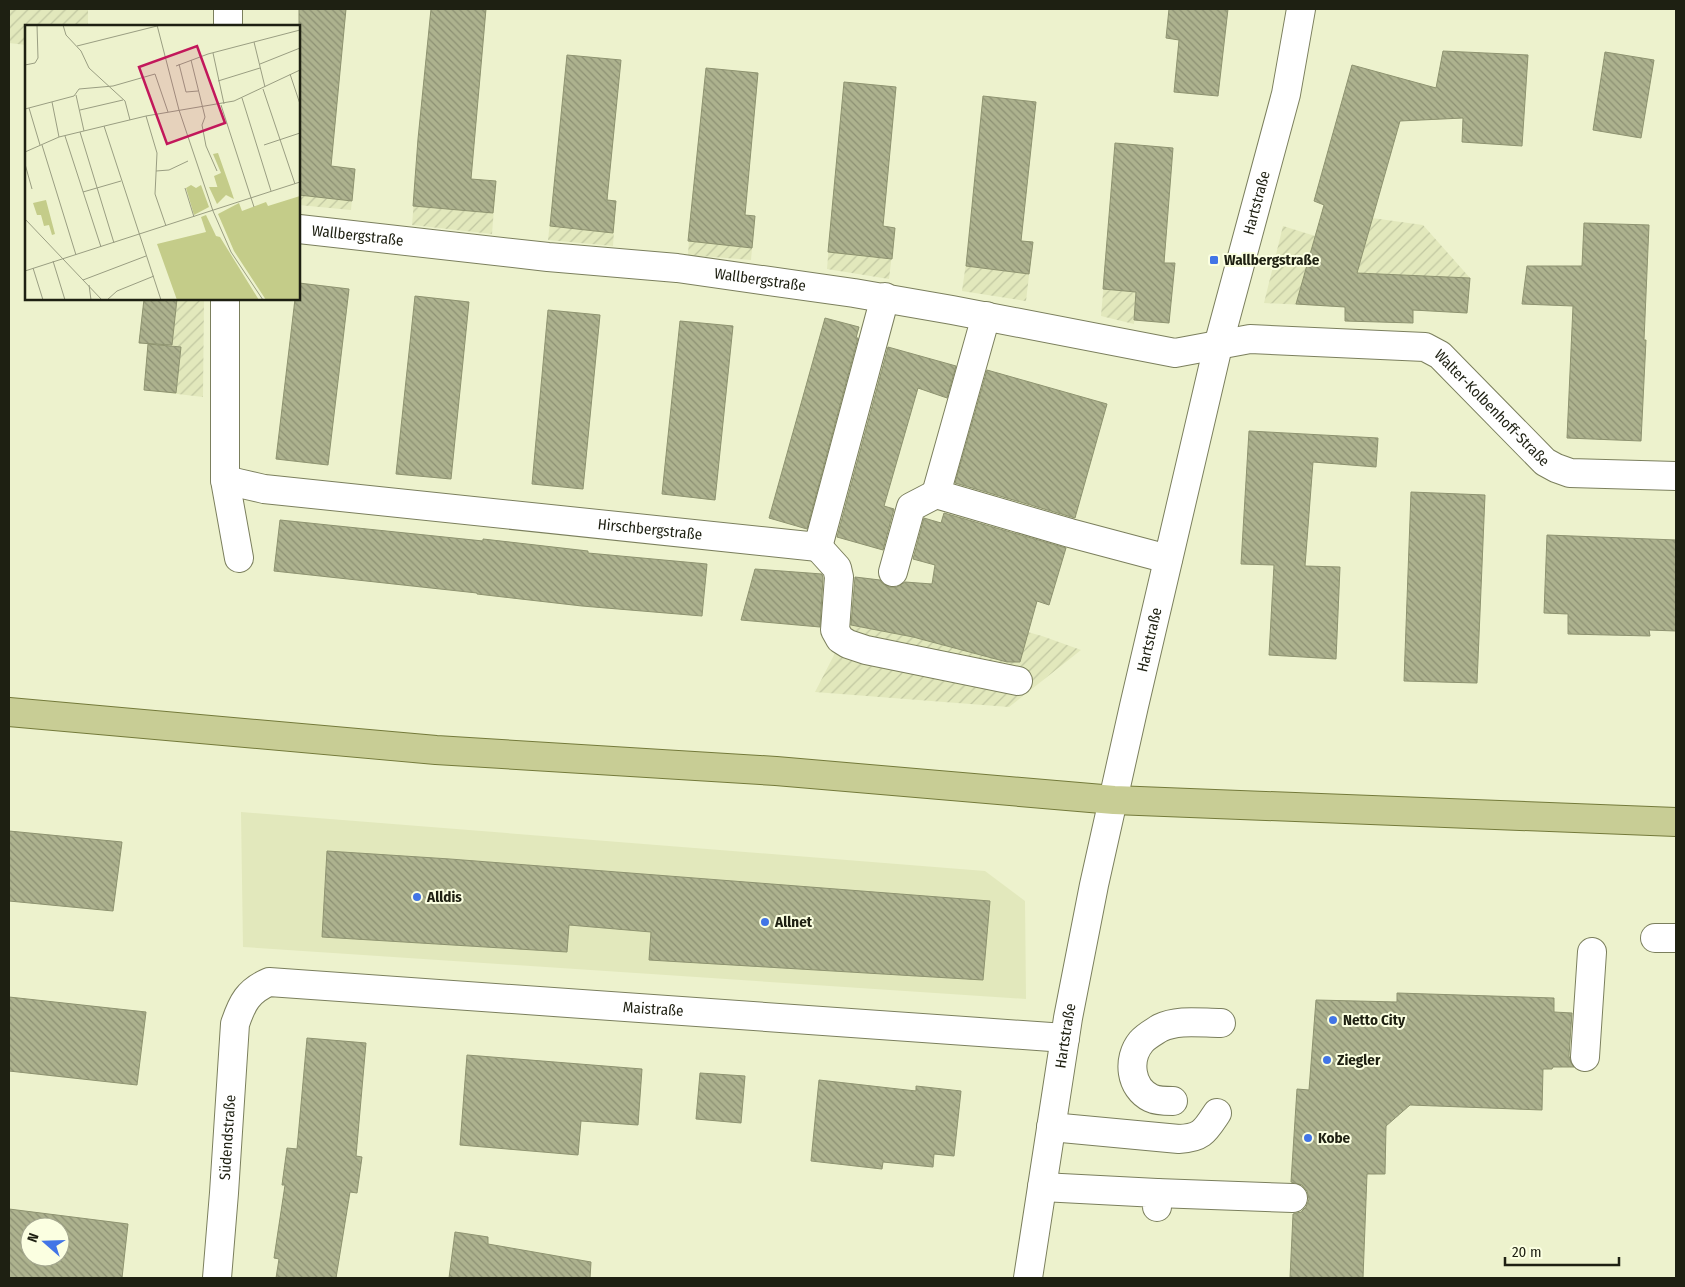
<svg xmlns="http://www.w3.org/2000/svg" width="1685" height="1287" font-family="'Fira Sans Condensed',sans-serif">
	<defs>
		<pattern id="industrial-furrows" width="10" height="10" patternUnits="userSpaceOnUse" patternTransform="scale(1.25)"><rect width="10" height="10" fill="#e2e8bc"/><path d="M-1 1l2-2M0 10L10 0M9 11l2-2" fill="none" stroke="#c1c7a1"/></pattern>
		<pattern id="building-back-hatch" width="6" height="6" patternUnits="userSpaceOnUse" patternTransform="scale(1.25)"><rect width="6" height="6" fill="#adb28e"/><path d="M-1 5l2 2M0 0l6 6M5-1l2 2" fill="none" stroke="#8c9073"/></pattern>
	</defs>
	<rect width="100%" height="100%" fill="#edf2cd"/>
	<path fill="#e2e8bc" d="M 241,812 L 985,871 L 1025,901 L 1026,999 L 243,947 Z"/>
	<path fill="url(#industrial-furrows)" d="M 9,9 L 88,9 L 88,26 L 26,26 L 26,45 L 9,43 Z
		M 299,163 L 355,169 L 351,210 L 299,205 Z
		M 416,175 L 496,182 L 492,234 L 412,225 Z
		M 553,195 L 616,201 L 613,246 L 548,240 Z
		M 1324,205 L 1372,218 L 1423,225 L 1470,278 L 1467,313 L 1264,303 L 1283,226 L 1315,236 Z
		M 691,210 L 755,216 L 751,260 L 688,255 Z
		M 831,221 L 895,228 L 889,279 L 827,269 Z
		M 970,235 L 1033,242 L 1026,301 L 962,291 Z
		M 1106,259 L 1139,262 L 1134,324 L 1101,316 Z
		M 144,299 L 204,299 L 203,397 L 144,390 L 148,344 L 139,342 Z
		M 857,590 L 935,606 L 1042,636 L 1081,650 L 1009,707 L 815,692 L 850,624 Z"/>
	<path fill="url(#building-back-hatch)" stroke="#8e9370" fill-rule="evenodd" d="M 299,9 L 346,9 L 331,166 L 355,169 L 352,201 L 299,195 Z
		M 431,9 L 486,9 L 471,179 L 496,181 L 493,213 L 413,206 L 418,139 Z
		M 1169,9 L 1228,9 L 1218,96 L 1174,92 L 1179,40 L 1166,38 Z
		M 1443,51 L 1528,55 L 1522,146 L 1462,142 L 1463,118 L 1400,121 L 1357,273 L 1470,278 L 1467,313 L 1413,310 L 1413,323 L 1345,321 L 1345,307 L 1296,304 L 1324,205 L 1314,201 L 1352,65 L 1436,88 Z
		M 1605,52 L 1654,60 L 1641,138 L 1593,130 Z
		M 567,55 L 621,60 L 607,200 L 616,201 L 613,233 L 550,226 Z
		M 706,68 L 758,73 L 745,215 L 755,216 L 752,248 L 688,241 Z
		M 844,82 L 896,87 L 883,226 L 895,228 L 892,259 L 828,252 Z
		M 983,96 L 1036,102 L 1021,241 L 1033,242 L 1029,274 L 966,266 Z
		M 1115,143 L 1173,148 L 1164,263 L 1175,263 L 1169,323 L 1134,320 L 1136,292 L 1103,289 Z
		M 1584,223 L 1649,225 L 1644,340 L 1646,340 L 1641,441 L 1567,438 L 1573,306 L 1522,304 L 1527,266 L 1582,266 Z
		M 299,283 L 349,289 L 328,465 L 276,459 L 295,299 L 299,299 Z
		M 415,296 L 469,302 L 451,479 L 396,474 Z
		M 144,299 L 177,299 L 172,345 L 139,343 Z
		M 548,310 L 600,315 L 583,489 L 532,484 Z
		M 825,318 L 859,327 L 856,338 L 858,338 L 807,529 L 769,518 Z
		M 680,321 L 733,326 L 715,500 L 662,494 Z
		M 148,344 L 181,347 L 176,393 L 144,390 Z
		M 888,347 L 956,366 L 947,398 L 918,388 L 884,506 L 894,509 L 883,550 L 837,537 Z
		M 987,370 L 1107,404 L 1075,518 L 955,483 Z
		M 1249,431 L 1378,438 L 1376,467 L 1313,462 L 1305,566 L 1340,567 L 1336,659 L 1269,655 L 1274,565 L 1241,564 Z
		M 1411,492 L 1485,495 L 1477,683 L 1404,681 Z
		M 944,513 L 1066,548 L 1049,605 L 1037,601 L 1020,662 L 1007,662 L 913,637 L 851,625 L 855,577 L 880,580 L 882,583 L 889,587 L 897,587 L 905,582 L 932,584 L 935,565 L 913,559 L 924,518 L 941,523 Z
		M 280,520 L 483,541 L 483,539 L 588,551 L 588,553 L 707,564 L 702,616 L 582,606 L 477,594 L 477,593 L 274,571 Z
		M 1547,535 L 1676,540 L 1676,631 L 1649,630 L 1650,636 L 1568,634 L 1568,614 L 1544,613 Z
		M 755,569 L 822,574 L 823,578 L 820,627 L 741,620 Z
		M 9,831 L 122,842 L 113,911 L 9,901 Z
		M 327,851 L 450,859 L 990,901 L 983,980 L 649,960 L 651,932 L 569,925 L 567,952 L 322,937 Z
		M 1397,993 L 1554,998 L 1554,1012 L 1572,1013 L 1569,1056 L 1571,1063 L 1574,1067 L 1553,1067 L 1552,1069 L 1543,1069 L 1542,1110 L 1410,1105 L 1386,1126 L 1385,1174 L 1367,1174 L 1363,1278 L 1290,1278 L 1293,1214 L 1301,1212 L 1306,1207 L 1309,1199 L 1307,1191 L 1302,1185 L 1291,1182 L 1297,1089 L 1309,1090 L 1316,1000 L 1397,1002 Z
		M 9,997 L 146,1012 L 137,1085 L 9,1071 Z
		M 307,1038 L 366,1043 L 356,1156 L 362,1157 L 357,1193 L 350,1192 L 336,1278 L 276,1278 L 279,1259 L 274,1258 L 285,1185 L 282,1185 L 287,1148 L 297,1149 Z
		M 467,1055 L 642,1069 L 638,1125 L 581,1121 L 578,1155 L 460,1145 Z
		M 700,1073 L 745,1076 L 741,1123 L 696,1119 Z
		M 819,1080 L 916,1091 L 916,1086 L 961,1091 L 954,1156 L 934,1154 L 933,1167 L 883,1162 L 882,1169 L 811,1161 Z
		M 9,1209 L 128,1224 L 122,1278 L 9,1278 ZM 30,1227 L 60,1227 L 60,1257 L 30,1257 Z
		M 455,1232 L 488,1237 L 488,1244 L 591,1262 L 590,1278 L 449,1278 Z"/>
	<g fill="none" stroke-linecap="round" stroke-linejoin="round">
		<g stroke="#7b7f5d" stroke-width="30">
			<g id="minor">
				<path d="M 228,26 L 228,9"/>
				<path id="s1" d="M 299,229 L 548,257 L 677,268 L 854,293 L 952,310 L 1175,353 L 1250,339 L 1425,347 L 1440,355 L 1545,462 L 1556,468 L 1570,473 L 1676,476"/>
				<path d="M 225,299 L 225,480 L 239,558"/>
				<path d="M 986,316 L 936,494 L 1070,533 L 1168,559"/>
				<path id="s2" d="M 225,480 L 264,489 L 818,547 L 885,297"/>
				<path d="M 818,547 L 837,568 L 839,577 L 835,630 L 840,639 L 848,644 L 866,650 L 1018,681"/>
				<path d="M 893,572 L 911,507 L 936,494"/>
				<path d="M 1655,938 L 1676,938"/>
				<path d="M 1585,1057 L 1592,952"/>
				<path d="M 1173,1101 C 1166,1101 1157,1101 1151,1098 C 1130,1088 1127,1059 1141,1042 C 1146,1036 1154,1032 1160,1028 C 1178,1019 1201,1023 1221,1023"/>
				<path d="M 1051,1127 L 1179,1139 C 1202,1138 1205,1131 1217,1113"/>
				<path d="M 1042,1187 L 1157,1193 L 1157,1207"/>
				<path d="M 1157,1193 L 1293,1198"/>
				<path id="s3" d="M 217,1278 L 224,1193 L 235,1024 C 242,1003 248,991 269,982 L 1065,1038"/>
				<path id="s4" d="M 1028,1278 L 1068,1018 L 1094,885 L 1134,706 L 1218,346 L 1286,94 L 1301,9"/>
			</g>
		</g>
		<g stroke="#747a3a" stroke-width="30">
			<path id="major" d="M 9,712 L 436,750 L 776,771 L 1114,800 L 1676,822"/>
		</g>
		<use href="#minor" stroke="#fff" stroke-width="28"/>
		<use href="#major" stroke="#c8cd95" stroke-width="28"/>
	</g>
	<g fill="#4275e6" stroke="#fbffe1" stroke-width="2">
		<rect x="1209" y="255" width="10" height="10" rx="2.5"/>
		<circle cx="417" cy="897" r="5"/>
		<circle cx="765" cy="922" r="5"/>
		<circle cx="1333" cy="1020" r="5"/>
		<circle cx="1327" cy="1060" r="5"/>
		<circle cx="1308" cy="1138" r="5"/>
	</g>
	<g text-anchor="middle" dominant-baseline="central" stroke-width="4" stroke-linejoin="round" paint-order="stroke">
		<g font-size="15" fill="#1e2012" stroke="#fbffe1">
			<text stroke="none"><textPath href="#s4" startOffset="1100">Hartstraße</textPath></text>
			<text stroke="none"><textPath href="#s1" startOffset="59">Wallbergstraße</textPath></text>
			<text stroke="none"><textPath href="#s1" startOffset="464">Wallbergstraße</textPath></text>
			<text stroke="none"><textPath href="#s1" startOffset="1228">Walter-Kolbenhoff-Straße</textPath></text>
			<text stroke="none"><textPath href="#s2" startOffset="428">Hirschbergstraße</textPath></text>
			<text stroke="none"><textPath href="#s4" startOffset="650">Hartstraße</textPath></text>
			<text stroke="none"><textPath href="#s3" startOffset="696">Maistraße</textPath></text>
			<text stroke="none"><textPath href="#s4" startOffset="245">Hartstraße</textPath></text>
			<text stroke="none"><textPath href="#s3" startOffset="141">Südendstraße</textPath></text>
		</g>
		<g font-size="15" font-weight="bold" fill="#1e2012" stroke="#fbffe1" text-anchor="start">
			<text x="1224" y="260">Wallbergstraße</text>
			<text x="427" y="897">Alldis</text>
			<text x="775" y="922">Allnet</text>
			<text x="1343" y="1020">Netto City</text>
			<text x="1337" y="1060">Ziegler</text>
			<text x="1318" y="1138">Kobe</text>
		</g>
	</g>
	<g transform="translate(25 25)">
		<rect width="275" height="275" fill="#edf2cd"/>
		<path d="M 193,128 L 205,162 L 193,164 L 189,151 L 196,148 L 188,129 Z" fill="#c4cc89"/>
		<path d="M 166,160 L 171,163 L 176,160 L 184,182 L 169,190 L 161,163 ZM 184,162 L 205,162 L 209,174 L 201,170 L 192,179 ZM 275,171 L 275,275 L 241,275 L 209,226 L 193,189 L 214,178 L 217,186 L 241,177 L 243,181 ZM 181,190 L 191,211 L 195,212 L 234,275 L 152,275 L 132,219 L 181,207 L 176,192 Z" fill="#c4cc89"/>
		<path d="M 21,175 L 30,209 L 27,210 L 24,200 L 19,201 L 16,190 L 12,190 L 8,178 Z" fill="#c4cc89"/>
		<path fill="none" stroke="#9a9e82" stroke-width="1" d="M 38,0 L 41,10 L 56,26 L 64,43 L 100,76 L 105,95M 132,0 L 154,85 L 188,186 L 206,227 L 238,275M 229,17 L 240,62M 52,21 L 136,0M 188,28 L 199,79M 166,35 L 180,92 L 177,100 L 181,121 L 192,146M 154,39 L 161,67 L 173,66M 235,39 L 275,23M 0,40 L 10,38 L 13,33 L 12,0M 151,41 L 183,29 L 275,5M 265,49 L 275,79M 193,56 L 235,43M 238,64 L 270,159M 51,70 L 59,106M 217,73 L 246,166M 27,77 L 34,112M 196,80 L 229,182M 4,83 L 15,120M 0,84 L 49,71 L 54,64 L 88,61 L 130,49 L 143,87M 55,85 L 98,75M 121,91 L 132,128 L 130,169 L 141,201M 79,101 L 136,275M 55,107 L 89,218M 40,111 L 76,222M 17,120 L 51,230M 239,120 L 275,108M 0,127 L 34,112 L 121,91 L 209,76 L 275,45M 0,139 L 7,164M 131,146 L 144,145 L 163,136M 160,163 L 169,192M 58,167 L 96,156M 0,194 L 77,275M 28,236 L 40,275M 8,243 L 18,275M 0,246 L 275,157M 58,255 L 121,231M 64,260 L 66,275M 82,275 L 92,266 L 129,251"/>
		<path fill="#c2185b" fill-opacity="0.15" stroke="#c2185b" stroke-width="2.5" d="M 172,21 L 200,98 L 142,119 L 114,42 Z"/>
		<rect width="275" height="275" fill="none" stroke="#1e2012" stroke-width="2.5"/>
	</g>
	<rect width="1685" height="1287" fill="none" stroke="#1e2012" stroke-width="20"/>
	<g transform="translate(45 1242) rotate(290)"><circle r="24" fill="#fbffe1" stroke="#a3a68e"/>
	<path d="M0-4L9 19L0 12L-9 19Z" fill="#4275e6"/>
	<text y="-8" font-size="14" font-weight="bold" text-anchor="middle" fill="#1e2012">N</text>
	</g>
	<path d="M1505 1257v8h114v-8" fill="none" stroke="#1e2012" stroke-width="2.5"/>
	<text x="1512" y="1257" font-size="15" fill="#1e2012" stroke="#fbffe1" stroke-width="4" paint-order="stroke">20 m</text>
</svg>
